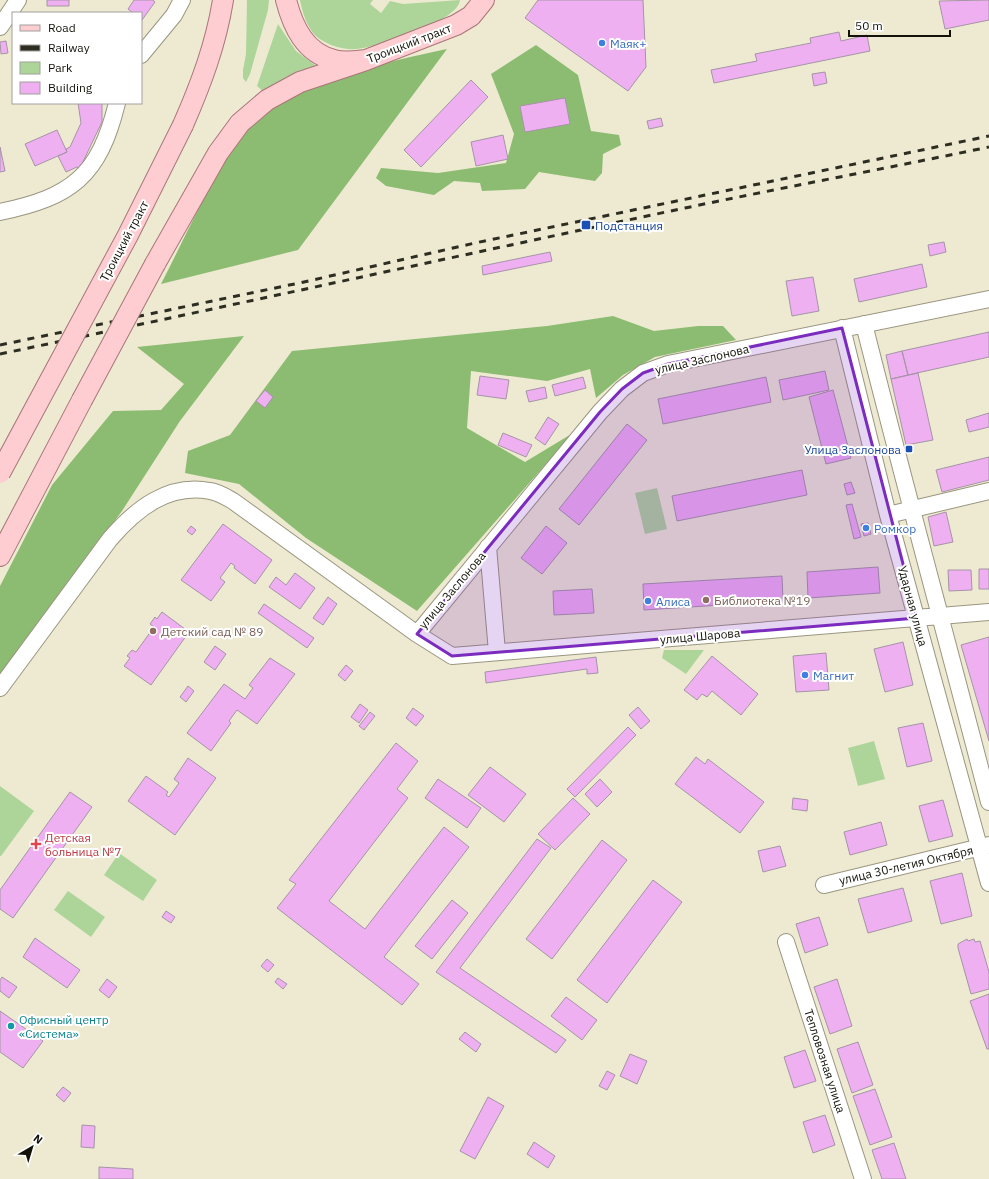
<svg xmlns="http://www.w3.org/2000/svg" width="989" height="1179" font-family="'IBM Plex Sans',sans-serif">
	<rect width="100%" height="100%" fill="#eeead2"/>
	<path fill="#add599" d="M 247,0 L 269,0 L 268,10 L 250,74 L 246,82 L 243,78 L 243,70 L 246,54 Z
		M 300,0 L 373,0 L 370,4 L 381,13 L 390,1 L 403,4 L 460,0 C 458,22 376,48 356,49 C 343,50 326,45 316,36 C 307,28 302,11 300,0 Z
		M 278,24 L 296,51 L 319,68 L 264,92 L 257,86 Z
		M 657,488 L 667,529 L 645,534 L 635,493 Z
		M 664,650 L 704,650 L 686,674 L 662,658 Z
		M 874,741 L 885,779 L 858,786 L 848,748 Z
		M 0,786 L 34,811 L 1,856 L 0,856 Z
		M 119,853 L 157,880 L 143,901 L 104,875 Z
		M 68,891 L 105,917 L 91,937 L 54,910 Z"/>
	<path fill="#8cbc72" d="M 536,45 L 578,75 L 591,131 L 619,135 L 621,145 L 603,154 L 602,173 L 595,181 L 539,172 L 525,189 L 482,191 L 480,183 L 454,181 L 434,195 L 386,186 L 376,178 L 381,168 L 438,173 L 506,163 L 514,134 L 491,74 Z
		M 447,49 L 298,250 L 161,284 C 180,247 197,210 217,174 C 224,161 231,146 241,135 C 289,81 379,64 447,49 Z
		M 613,316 L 654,331 L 698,326 L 723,326 L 736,340 L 655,357 L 623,375 L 596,398 L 590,369 L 547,381 L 471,371 L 467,428 L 525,462 L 573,433 L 417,611 L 306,538 L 239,484 L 185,473 L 188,451 L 230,435 L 292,351 L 547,326 Z
		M 244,336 L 180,421 L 122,511 L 0,676 L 0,586 L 52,485 L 113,411 L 161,410 L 184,384 L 137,347 Z"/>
	<path fill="#efb0f2" stroke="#a594a6" d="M 47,0 L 69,0 L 69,6 L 47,6 Z
		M 134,0 L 153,0 L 155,2 L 142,20 L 141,13 L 133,13 L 128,9 Z
		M 538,0 L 643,0 L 646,67 L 628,91 L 525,18 Z
		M 989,0 L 989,20 L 945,29 L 939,1 Z
		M 839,32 L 841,41 L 867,35 L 870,51 L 714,83 L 711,70 L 757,61 L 755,54 L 811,43 L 810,38 Z
		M 6,41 L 8,53 L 1,54 L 0,42 Z
		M 825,72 L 827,83 L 814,86 L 812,74 Z
		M 471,80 L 488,97 L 421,167 L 404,150 Z
		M 565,98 L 570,124 L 525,132 L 520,106 Z
		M 78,103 L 102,103 L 102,122 L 80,168 L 77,167 L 66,172 L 58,156 L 67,152 L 66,149 L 70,147 L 81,123 Z
		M 661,118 L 663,126 L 649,129 L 647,121 Z
		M 57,130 L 67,152 L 35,166 L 25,144 Z
		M 503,135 L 508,159 L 476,166 L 471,142 Z
		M 0,147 L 5,171 L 0,172 Z
		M 944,242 L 946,252 L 930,256 L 928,245 Z
		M 550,252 L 552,261 L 483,275 L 482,266 Z
		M 922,264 L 927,287 L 859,302 L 854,279 Z
		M 813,277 L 819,311 L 792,316 L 786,281 Z
		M 989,332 L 989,357 L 908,375 L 902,351 Z
		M 902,351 L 908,375 L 891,379 L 886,355 Z
		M 825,371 L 829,390 L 783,400 L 779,380 Z
		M 918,373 L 933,440 L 906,445 L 891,379 Z
		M 480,376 L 509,380 L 506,399 L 477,395 Z
		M 583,377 L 586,388 L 555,396 L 552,385 Z
		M 766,377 L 771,402 L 663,424 L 658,399 Z
		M 545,387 L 547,398 L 529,402 L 526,391 Z
		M 265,390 L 273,397 L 265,408 L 256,401 Z
		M 833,390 L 851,458 L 826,464 L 809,397 Z
		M 989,413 L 989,427 L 969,432 L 966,420 Z
		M 548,417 L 559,424 L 545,445 L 535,438 Z
		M 627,424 L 647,440 L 579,525 L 559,509 Z
		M 503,433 L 532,445 L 526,457 L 498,445 Z
		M 989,457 L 989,480 L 942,492 L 936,470 Z
		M 802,470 L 807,495 L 677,521 L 672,496 Z
		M 851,482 L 855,493 L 847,495 L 844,484 Z
		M 852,504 L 861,537 L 854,539 L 846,505 Z
		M 946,512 L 953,542 L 934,546 L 928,517 Z
		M 868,523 L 871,534 L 864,536 L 861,524 Z
		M 223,524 L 272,560 L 255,584 L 234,568 L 235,566 L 231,563 L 220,578 L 225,582 L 211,601 L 181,580 Z
		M 191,526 L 196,530 L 192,535 L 187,531 Z
		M 546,526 L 567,543 L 542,574 L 521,558 Z
		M 878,567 L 880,593 L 808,598 L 807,572 Z
		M 979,569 L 989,569 L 989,589 L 979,589 Z
		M 948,570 L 971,570 L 972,590 L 949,591 Z
		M 295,573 L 315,588 L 300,609 L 269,587 L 276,577 L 286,585 Z
		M 782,576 L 783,601 L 644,610 L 643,584 Z
		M 592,589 L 594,613 L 554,615 L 553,591 Z
		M 328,597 L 337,604 L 323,625 L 313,618 Z
		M 264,604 L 314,638 L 307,648 L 258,613 Z
		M 162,612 L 189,632 L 151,685 L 124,666 L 130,658 L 127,656 L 132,650 L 136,652 L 154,627 L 150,624 L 155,617 L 157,619 Z
		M 989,637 L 989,741 L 961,645 Z
		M 903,642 L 913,685 L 885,692 L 874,649 Z
		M 215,646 L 226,654 L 215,670 L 204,662 Z
		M 826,653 L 829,690 L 796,692 L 793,656 Z
		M 712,656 L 758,694 L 741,715 L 712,691 L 707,697 L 702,694 L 697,700 L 684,690 Z
		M 596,657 L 598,673 L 587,674 L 587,669 L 486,683 L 485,672 Z
		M 270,658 L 295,674 L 257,724 L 237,710 L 229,721 L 231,723 L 211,751 L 187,733 L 224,684 L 245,699 L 253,688 L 249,685 Z
		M 346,665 L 353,671 L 345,681 L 338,675 Z
		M 188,686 L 194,691 L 186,702 L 180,697 Z
		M 360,704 L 368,710 L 359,723 L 351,717 Z
		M 638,707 L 650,721 L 641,729 L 629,715 Z
		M 413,708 L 424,716 L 416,726 L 406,718 Z
		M 370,712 L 375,716 L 364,730 L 359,726 Z
		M 923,723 L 932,761 L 907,767 L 898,728 Z
		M 628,727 L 636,735 L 575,797 L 567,789 Z
		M 396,743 L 418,761 L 397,789 L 408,798 L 329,901 L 365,929 L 444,827 L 469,847 L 384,957 L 419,984 L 402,1005 L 277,908 L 296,884 L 289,880 Z
		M 696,757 L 705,764 L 708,759 L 764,802 L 740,833 L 675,784 Z
		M 188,758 L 216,778 L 175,835 L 128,801 L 146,776 L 168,792 L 166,795 L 169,797 L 179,783 L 174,779 Z
		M 490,767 L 526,794 L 504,822 L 468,795 Z
		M 438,779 L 481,808 L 467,828 L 425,798 Z
		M 600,779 L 612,792 L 597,807 L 585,794 Z
		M 70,792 L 92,807 L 13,918 L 0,909 L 0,890 Z
		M 573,798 L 590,814 L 555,850 L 538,834 Z
		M 793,798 L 808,800 L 807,811 L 792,809 Z
		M 943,800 L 953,836 L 929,842 L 919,806 Z
		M 881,822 L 887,845 L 850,855 L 844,832 Z
		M 537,839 L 551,848 L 460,968 L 566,1040 L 556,1053 L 436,972 Z
		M 602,840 L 627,860 L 552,959 L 526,939 Z
		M 780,846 L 786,866 L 763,872 L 758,851 Z
		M 962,873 L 972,916 L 941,924 L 930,881 Z
		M 653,880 L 682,902 L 607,1003 L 577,980 Z
		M 903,888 L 912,921 L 868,933 L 858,899 Z
		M 452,900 L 468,913 L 432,959 L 415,946 Z
		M 166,911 L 175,917 L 171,923 L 162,917 Z
		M 819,917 L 828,945 L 805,953 L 796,924 Z
		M 35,938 L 80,970 L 67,988 L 23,957 Z
		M 967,939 L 968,941 L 974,939 L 975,942 L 980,941 L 989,972 L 989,989 L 971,994 L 958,948 L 958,944 Z
		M 267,959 L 274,965 L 268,972 L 261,966 Z
		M 2,977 L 17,987 L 9,998 L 0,991 L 0,980 Z
		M 278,978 L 287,984 L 283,989 L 275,982 Z
		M 107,979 L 117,987 L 109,998 L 99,990 Z
		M 837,979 L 852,1026 L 830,1034 L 814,987 Z
		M 989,994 L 989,1049 L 987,1049 L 970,1001 Z
		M 566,997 L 597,1020 L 582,1040 L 551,1016 Z
		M 0,1011 L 43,1041 L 23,1068 L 0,1052 Z
		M 465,1032 L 481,1044 L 476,1052 L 459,1039 Z
		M 858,1042 L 873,1085 L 852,1093 L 837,1049 Z
		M 805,1050 L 816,1081 L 794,1088 L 784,1057 Z
		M 630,1054 L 647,1061 L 637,1084 L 620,1076 Z
		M 607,1071 L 615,1075 L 607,1090 L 599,1086 Z
		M 63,1087 L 71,1093 L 64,1102 L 56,1095 Z
		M 875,1089 L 892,1137 L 870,1145 L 853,1096 Z
		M 488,1097 L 504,1106 L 475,1159 L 460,1151 Z
		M 825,1115 L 835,1145 L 813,1153 L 803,1122 Z
		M 82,1125 L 95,1126 L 94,1148 L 81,1147 Z
		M 534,1142 L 555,1156 L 548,1168 L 527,1154 Z
		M 894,1143 L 906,1179 L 882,1179 L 872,1150 Z
		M 99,1167 L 133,1169 L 133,1179 L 99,1179 Z"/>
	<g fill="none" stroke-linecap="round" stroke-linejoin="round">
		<g stroke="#9a9680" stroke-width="18">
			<path id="minor" d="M 0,27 L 18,0
				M 141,55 L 174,15 L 182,0
				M 0,212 C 72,197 99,176 117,103
				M 864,324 C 904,484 948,643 989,802
				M 842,328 L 888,515 L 989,883
				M 888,515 L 989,491
				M 488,547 L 497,652
				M 417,634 L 600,412 L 622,389 L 643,373 L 668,364 L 989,299
				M 0,688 L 110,539 C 136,509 168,483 210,491 C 218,492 226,497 233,501 L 417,634 L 452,656 L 989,612
				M 824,885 L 989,845
				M 786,942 L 863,1179"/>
		</g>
		<g stroke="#aa7577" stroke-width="22">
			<path id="major" d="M 286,0 C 293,27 305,53 334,60 C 344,63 356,61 366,60 L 456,25 L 471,16 L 484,0
				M 183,125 C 201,84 216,44 223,0
				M 155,264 L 218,153 L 240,123 L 267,100 L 300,82 L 366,60
				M 0,556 L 82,400"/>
		</g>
		<use href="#minor" stroke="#fff" stroke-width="16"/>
		<use href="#major" stroke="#fdcdd1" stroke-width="20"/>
		<path stroke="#2e2d22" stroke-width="3" stroke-dasharray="7 7" stroke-linecap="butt" d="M 0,345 L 304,282 L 475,243 L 989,136
			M 0,354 C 229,306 457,256 685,208 C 786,187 888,168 989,147"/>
		<g stroke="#aa7577" stroke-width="22" stroke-linecap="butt">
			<path id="major-bridge" d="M 82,400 L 155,264
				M 0,473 L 128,235 L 183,125"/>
		</g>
		<use href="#major-bridge" stroke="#fdcdd1" stroke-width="20"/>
	</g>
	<path fill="#7b2cbf" fill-opacity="0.2" stroke="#7b2cbf" stroke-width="3" stroke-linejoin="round" d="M 842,328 L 917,618 L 452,656 L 417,634 L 600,412 L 622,389 L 643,373 L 668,364 Z"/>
	<g fill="#3f7fe0" stroke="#fff" stroke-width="1.5">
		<circle cx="602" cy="43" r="4"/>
		<circle cx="866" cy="528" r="4"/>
		<circle cx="648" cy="601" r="4"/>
		<circle cx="805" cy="675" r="4"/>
	</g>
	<g fill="#1a4fb4" stroke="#fff" stroke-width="1.5">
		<rect x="581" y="220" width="10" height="10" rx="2"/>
		<rect x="905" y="445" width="8" height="8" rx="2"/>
	</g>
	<g fill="#8d6e63" stroke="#fff" stroke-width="1.5">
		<circle cx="706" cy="600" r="4"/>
		<circle cx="153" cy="631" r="4"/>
	</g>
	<path fill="#e0444e" stroke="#fff" stroke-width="1.5" d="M34 838h4v4h4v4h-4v4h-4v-4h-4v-4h4z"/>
	<circle fill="#0f9aa8" stroke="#fff" stroke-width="1.5" cx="11" cy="1026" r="4"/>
	<g text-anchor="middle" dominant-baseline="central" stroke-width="4" stroke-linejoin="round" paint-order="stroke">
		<g font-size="12" fill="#131209" stroke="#fff">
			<text transform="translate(409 43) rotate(-21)">Троицкий тракт</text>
			<text transform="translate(124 241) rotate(-62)">Троицкий тракт</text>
			<text transform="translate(702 359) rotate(-13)">улица Заслонова</text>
			<text transform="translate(452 590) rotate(-50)">улица Заслонова</text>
			<text transform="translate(913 606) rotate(75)">Ударная улица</text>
			<text transform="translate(700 636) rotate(-5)">улица Шарова</text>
			<text transform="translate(906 865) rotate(-13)">улица 30-летия Октября</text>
			<text transform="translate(825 1061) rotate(72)">Тепловозная улица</text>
		</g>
		<g font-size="12" fill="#366cbe" stroke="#fff" text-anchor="start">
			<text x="610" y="43">Маяк+</text>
			<text x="874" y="528">Ромкор</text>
			<text x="656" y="601">Алиса</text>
			<text x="813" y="675">Магнит</text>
		</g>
		<g font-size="12" fill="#164399" stroke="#fff" text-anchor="start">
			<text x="595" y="225">Подстанция</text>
			<text x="901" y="449" text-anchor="end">Улица Заслонова</text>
		</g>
		<g font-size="12" fill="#785e54" stroke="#fff" text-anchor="start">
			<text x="714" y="600">Библиотека №19</text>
			<text x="161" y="631">Детский сад № 89</text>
		</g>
		<g font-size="12" fill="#be3a42" stroke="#fff" text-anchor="start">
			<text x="45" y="837">Детская<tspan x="45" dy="14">больница №7</tspan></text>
		</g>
		<g font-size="12" fill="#0d838f" stroke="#fff" text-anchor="start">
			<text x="19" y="1019">Офисный центр<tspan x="19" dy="14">«Система»</tspan></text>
		</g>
	</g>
	<rect x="12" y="12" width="130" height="92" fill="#ffffff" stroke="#a1a09d"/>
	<rect x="20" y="25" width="20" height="6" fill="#fdcdd1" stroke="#a1a09d"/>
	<text x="48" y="32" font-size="12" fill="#131209">Road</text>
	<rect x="20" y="45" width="20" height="6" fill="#2e2d22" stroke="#a1a09d"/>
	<text x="48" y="52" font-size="12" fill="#131209">Railway</text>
	<rect x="20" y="62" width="20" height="12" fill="#add599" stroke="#a1a09d"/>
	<text x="48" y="72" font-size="12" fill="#131209">Park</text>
	<rect x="20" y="82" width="20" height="12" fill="#efb0f2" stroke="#a1a09d"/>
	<text x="48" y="92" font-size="12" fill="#131209">Building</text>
	<g transform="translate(32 1147) rotate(38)" stroke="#ffffff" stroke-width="3" paint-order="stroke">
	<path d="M0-3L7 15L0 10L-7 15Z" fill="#131209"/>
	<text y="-6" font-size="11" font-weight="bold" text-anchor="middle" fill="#131209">N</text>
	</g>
	<path d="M849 30v6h101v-6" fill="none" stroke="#131209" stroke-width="2"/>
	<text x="855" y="30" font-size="12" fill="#131209" stroke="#ffffff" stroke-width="3" paint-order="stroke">50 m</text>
</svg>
